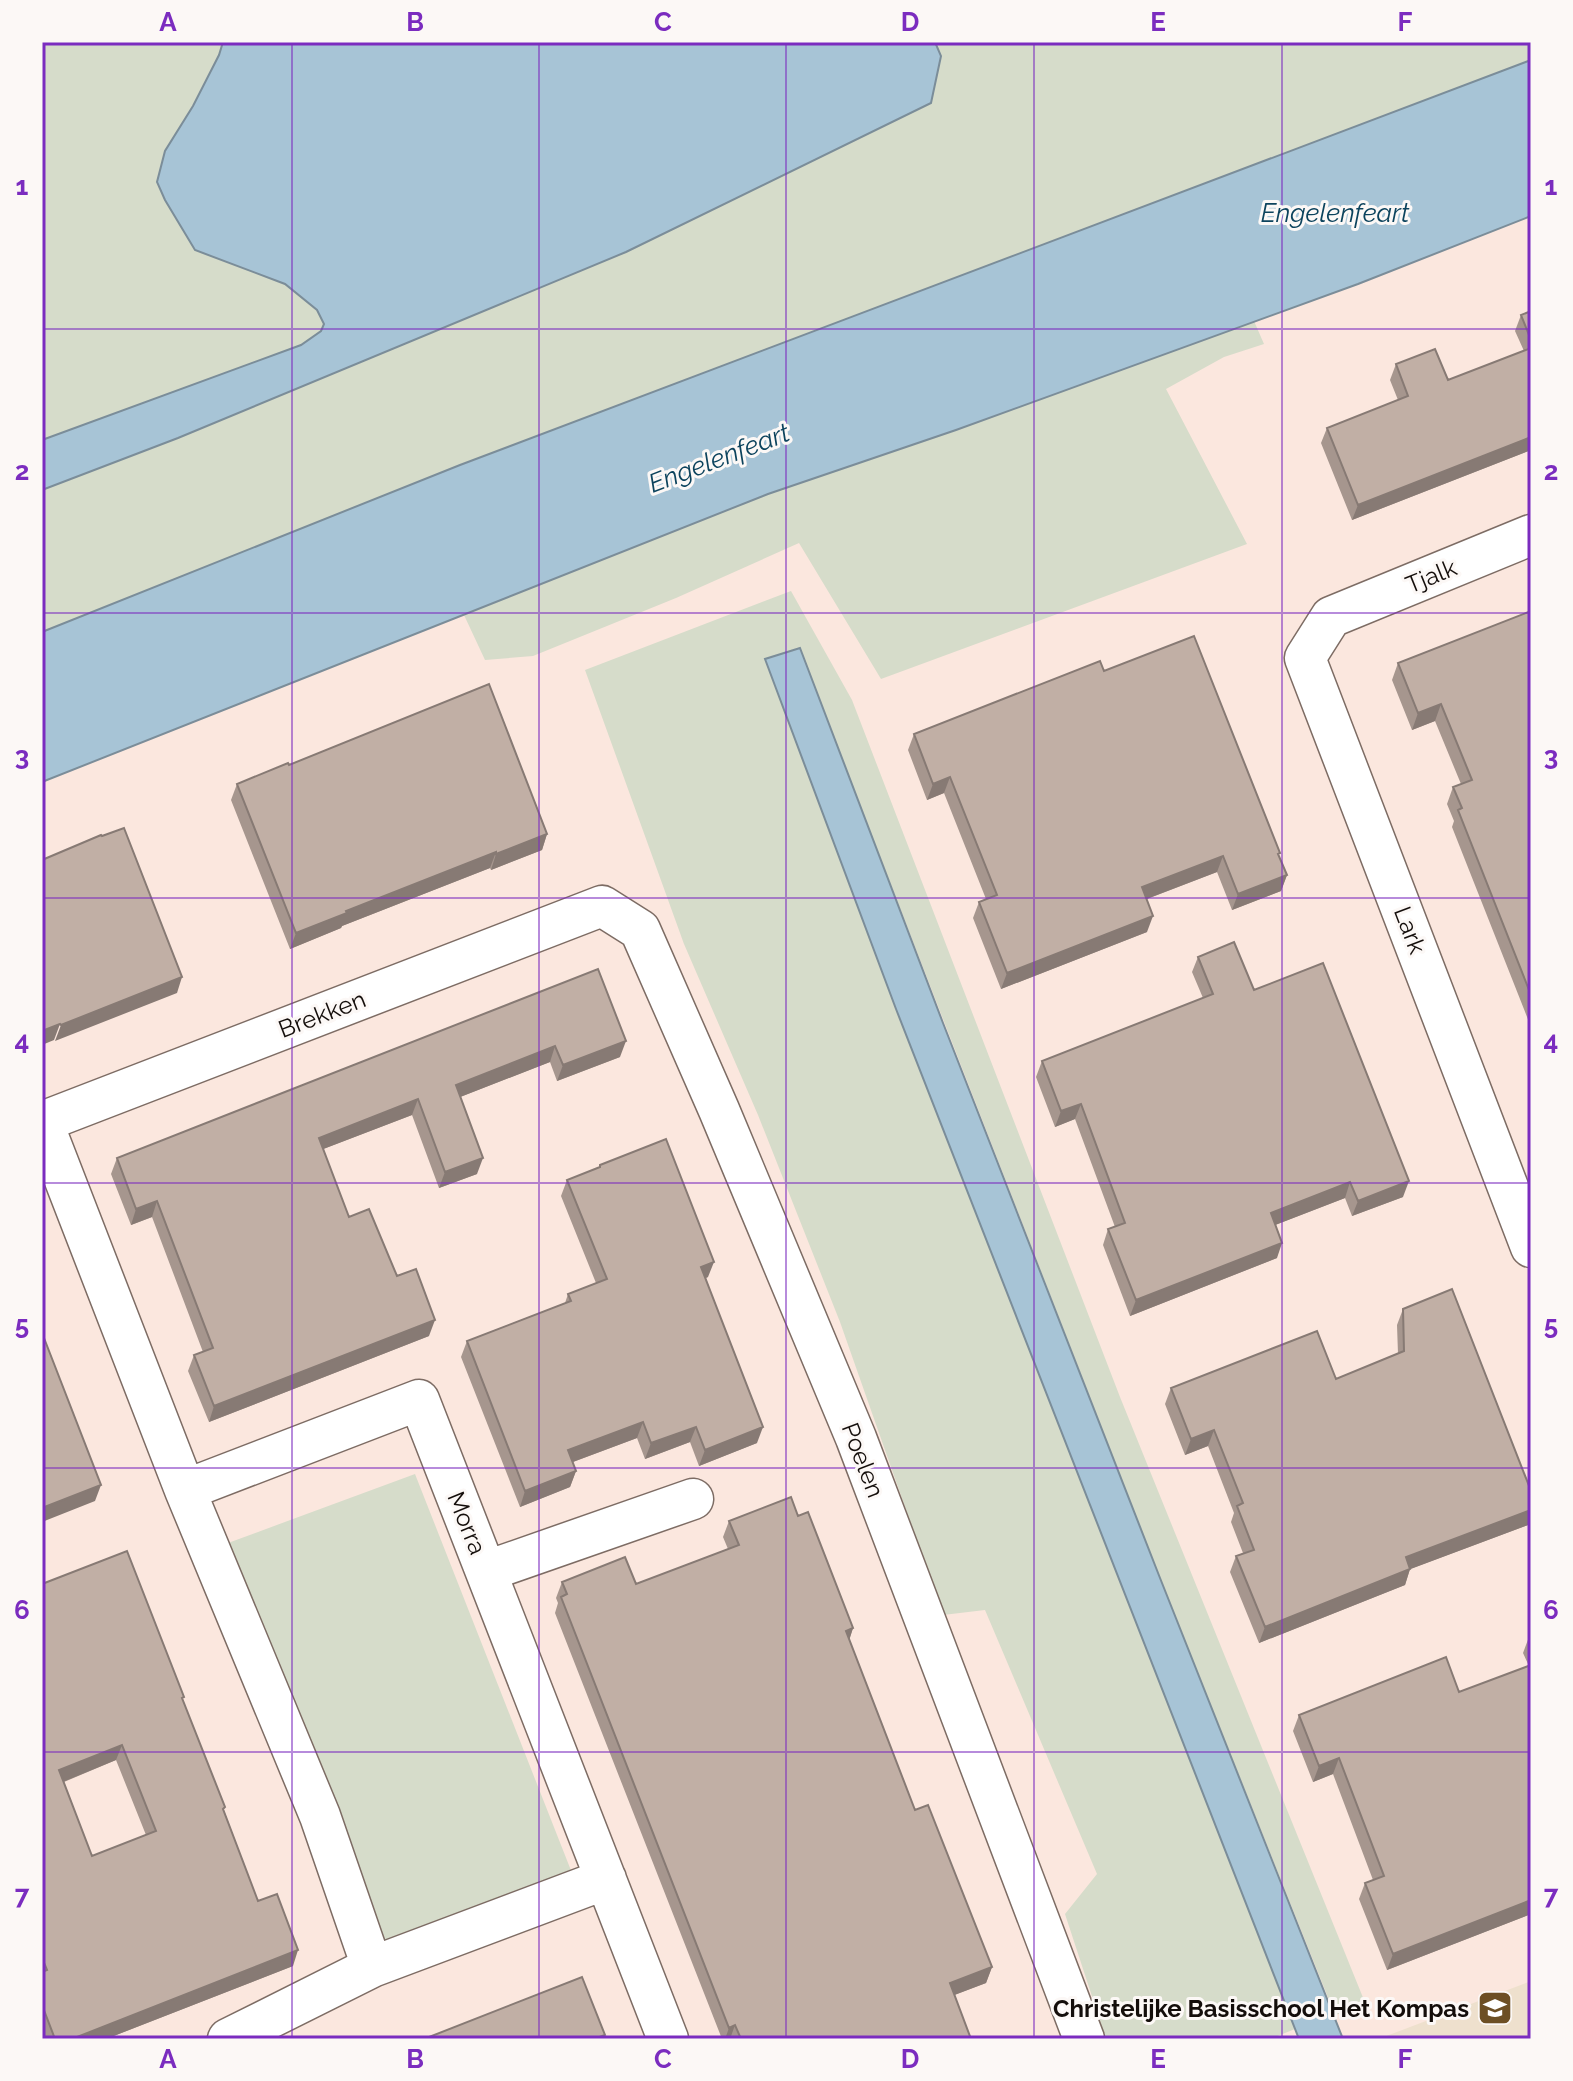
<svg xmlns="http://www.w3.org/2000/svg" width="1573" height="2081" font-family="Raleway,sans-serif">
	<rect width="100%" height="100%" fill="#fbe7de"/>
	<path fill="#eee0cd" d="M 1531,1981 L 1531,2039 L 1379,2039 L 1389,2035 Z"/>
	<path fill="#d6dcca" d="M 42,42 L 223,42 L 219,54 L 193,106 L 165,151 L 157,182 L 165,200 L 195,250 L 285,284 L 317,310 L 324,323 L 321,331 L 301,345 L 42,440 Z
		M 935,42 L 1531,42 L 1531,60 L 460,465 L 42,632 L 42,490 L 178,438 L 941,56 Z
		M 1254,321 L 1264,344 L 1224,357 L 1166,389 L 1247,544 L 881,679 L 799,543 L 676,598 L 533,656 L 485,660 L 464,615 L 768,494 L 956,430 Z
		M 791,591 L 852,700 L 1120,1397 L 1366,2005 L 1335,2015 L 1160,1578 L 799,648 L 765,660 L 896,1009 L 1295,2029 L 1270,2039 L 1106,2039 L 1065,1914 L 1097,1874 L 985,1610 L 943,1615 L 840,1322 L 758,1115 L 684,944 L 585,670 Z
		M 415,1474 L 572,1873 L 381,1942 L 228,1543 Z"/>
	<path fill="#a7c4d6" stroke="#7b8d99" stroke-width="2" d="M 223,42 L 935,42 L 941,56 L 931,103 L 626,252 L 178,438 L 42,490 L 42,440 L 301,345 L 321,331 L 324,324 L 317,310 L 285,284 L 195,250 L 165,200 L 157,182 L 165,151 L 193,106 L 219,55 Z
		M 1531,60 L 1531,216 L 1358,284 L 956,430 L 768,494 L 42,782 L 42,632 L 460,465 Z
		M 800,648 L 943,1023 L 1160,1578 L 1343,2039 L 1299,2039 L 896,1009 L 765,659 Z"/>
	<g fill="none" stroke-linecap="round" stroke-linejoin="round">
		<g stroke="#7d6c64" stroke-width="43">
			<path id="street" d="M 1531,535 L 1331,617 L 1305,658 L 1531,1247
				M 42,1121 L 185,1490 L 320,1816 L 372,1967
				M 42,1122 L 602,906 L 640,930 L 719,1110 L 856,1438 L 1084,2039
				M 185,1490 L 419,1400 L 668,2039
				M 487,1571 L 693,1499
				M 228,2039 L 372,1967 L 606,1879"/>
		</g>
		<use href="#street" stroke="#fff" stroke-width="40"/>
	</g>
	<path fill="#a6968e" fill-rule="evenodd" d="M 1531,311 L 1531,450 L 1352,520 L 1321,443 L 1327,428 L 1398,400 L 1390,380 L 1396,364 L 1448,380 L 1524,351 L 1515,331 L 1521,315 Z
		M 1531,611 L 1531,1027 L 1452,827 L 1454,821 L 1447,804 L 1453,787 L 1461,784 L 1435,721 L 1412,730 L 1392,680 L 1398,663 Z
		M 1104,671 L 1279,857 L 1287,875 L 1281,891 L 1232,910 L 1217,872 L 1147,899 L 1147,932 L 1001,989 L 973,918 L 979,902 L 986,899 L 944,793 L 927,800 L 908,750 L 914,734 Z
		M 289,765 L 547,834 L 542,850 L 491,870 L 490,868 L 342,926 L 341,928 L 290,949 L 231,800 L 237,784 Z
		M 1198,957 L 1254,990 L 1403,1197 L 1352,1216 L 1345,1198 L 1275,1225 L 1277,1258 L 1130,1316 L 1103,1245 L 1108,1229 L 1115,1227 L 1075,1119 L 1055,1127 L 1036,1077 L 1042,1061 L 1203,998 L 1192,972 Z
		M 598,969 L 620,1057 L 557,1081 L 550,1062 L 460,1097 L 477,1174 L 439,1188 L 412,1115 L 323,1149 L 349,1217 L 397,1276 L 429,1336 L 209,1422 L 188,1371 L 194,1355 L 203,1352 L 152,1217 L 131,1225 L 111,1174 L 117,1158 Z
		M 600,1165 L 708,1277 L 706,1278 L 757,1443 L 699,1466 L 690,1442 L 645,1459 L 637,1438 L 573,1462 L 576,1471 L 570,1487 L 520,1507 L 461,1357 L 467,1341 L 565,1303 L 568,1294 L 596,1283 L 561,1196 L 567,1180 L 598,1168 Z
		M 1403,1309 L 1531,1491 L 1531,1524 L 1410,1569 L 1405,1585 L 1259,1643 L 1230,1572 L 1236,1556 L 1243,1553 L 1231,1522 L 1234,1513 L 1208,1446 L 1185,1455 L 1165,1404 L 1171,1388 L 1336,1379 L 1398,1354 L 1397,1325 Z
		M 798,1516 L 853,1628 L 849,1640 L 915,1810 L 992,1967 L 986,1983 L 954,1995 L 971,2039 L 722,2039 L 555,1613 L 558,1603 L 556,1598 L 562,1582 L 636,1584 L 728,1549 L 723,1537 L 729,1521 Z
		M 42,1584 L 183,1701 L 258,1901 L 293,1966 L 106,2039 L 43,2039 L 42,2035 ZM 116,1760 L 146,1835 L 92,1856 L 64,1782 Z
		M 1531,1636 L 1531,1914 L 1387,1970 L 1359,1899 L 1365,1883 L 1373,1880 L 1333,1774 L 1313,1782 L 1293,1731 L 1299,1715 L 1459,1692 L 1529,1666 L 1523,1653 L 1529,1637 Z"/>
	<path fill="#877a74" d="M 1531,437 L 1531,450 L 1352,520 L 1358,505 Z
		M 1441,704 L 1435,721 L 1412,730 L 1418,713 Z
		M 950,777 L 944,793 L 927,800 L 933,784 Z
		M 547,834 L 542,850 L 491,870 L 496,854 Z
		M 496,852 L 490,868 L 342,926 L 341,928 L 290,949 L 296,933 L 346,911 Z
		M 1223,856 L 1217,872 L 1136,903 L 1142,887 Z
		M 1287,875 L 1281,891 L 1232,910 L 1238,894 Z
		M 1153,916 L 1147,932 L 1001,989 L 1007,973 Z
		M 182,977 L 177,993 L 55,1041 L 61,1025 Z
		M 60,1024 L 54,1040 L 42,1045 L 42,1031 Z
		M 626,1041 L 620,1057 L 557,1081 L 563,1065 Z
		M 555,1046 L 550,1062 L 450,1101 L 456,1085 Z
		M 418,1099 L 412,1115 L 313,1153 L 319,1138 Z
		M 1081,1104 L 1075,1119 L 1055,1127 L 1061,1111 Z
		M 483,1158 L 477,1174 L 439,1188 L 445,1172 Z
		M 1409,1181 L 1403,1197 L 1352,1216 L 1358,1201 Z
		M 1350,1182 L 1345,1198 L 1265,1229 L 1271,1213 Z
		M 157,1201 L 152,1217 L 131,1225 L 136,1209 Z
		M 1282,1243 L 1277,1258 L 1130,1316 L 1136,1300 Z
		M 714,1262 L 708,1277 L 695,1282 L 701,1267 Z
		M 435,1320 L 429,1336 L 209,1422 L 214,1406 Z
		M 643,1422 L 637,1438 L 562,1466 L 568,1450 Z
		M 696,1427 L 690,1442 L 645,1459 L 651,1443 Z
		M 763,1427 L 757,1443 L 699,1466 L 705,1450 Z
		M 1214,1430 L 1208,1446 L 1185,1455 L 1191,1439 Z
		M 576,1471 L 570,1487 L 520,1507 L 525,1491 Z
		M 101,1485 L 95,1501 L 42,1522 L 42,1508 Z
		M 1531,1510 L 1531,1524 L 1400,1573 L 1406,1557 Z
		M 1410,1569 L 1405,1585 L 1259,1643 L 1265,1627 Z
		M 853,1628 L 848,1644 L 846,1631 Z
		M 122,1745 L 116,1760 L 53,1786 L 59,1770 Z
		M 1339,1758 L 1333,1774 L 1313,1782 L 1319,1766 Z
		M 1531,1900 L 1531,1914 L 1387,1970 L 1393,1954 Z
		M 298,1950 L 293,1966 L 106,2039 L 72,2039 Z
		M 992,1967 L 986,1983 L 944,1999 L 950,1983 Z
		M 735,2025 L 730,2039 L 725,2039 L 729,2028 Z"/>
	<path fill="#c1afa5" stroke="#877a74" stroke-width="2" fill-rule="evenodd" d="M 1531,311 L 1531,340 L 1521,315 Z
		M 1531,348 L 1531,437 L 1358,505 L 1327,428 L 1408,396 L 1396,364 L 1435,349 L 1448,380 Z
		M 1531,611 L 1531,995 L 1458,810 L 1462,808 L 1453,787 L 1472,780 L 1441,704 L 1418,713 L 1398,663 Z
		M 1194,636 L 1280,853 L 1278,854 L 1287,875 L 1238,894 L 1223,856 L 1142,887 L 1153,916 L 1007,973 L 979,902 L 997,895 L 950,777 L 933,784 L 914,734 L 1100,661 L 1104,671 Z
		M 489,684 L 547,834 L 496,854 L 496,852 L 346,911 L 347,913 L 296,933 L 237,784 L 288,763 L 289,765 Z
		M 124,828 L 182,977 L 61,1025 L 60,1024 L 42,1031 L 42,860 L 101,835 L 102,836 Z
		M 1234,942 L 1254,990 L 1323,963 L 1409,1181 L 1358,1201 L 1350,1182 L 1271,1213 L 1282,1243 L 1136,1300 L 1108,1229 L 1125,1223 L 1081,1104 L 1061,1111 L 1042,1061 L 1213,994 L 1198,957 Z
		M 598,969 L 626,1041 L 563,1065 L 555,1046 L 456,1085 L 483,1158 L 445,1172 L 418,1099 L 319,1138 L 349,1217 L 369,1209 L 397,1276 L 416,1269 L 435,1320 L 214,1406 L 194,1355 L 213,1348 L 157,1201 L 136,1209 L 117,1158 Z
		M 666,1139 L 714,1262 L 701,1267 L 763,1427 L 705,1450 L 696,1427 L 651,1443 L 643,1422 L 568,1450 L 576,1471 L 525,1491 L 467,1341 L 571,1301 L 568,1294 L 607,1279 L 567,1180 L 600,1167 L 600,1165 Z
		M 1452,1289 L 1531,1491 L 1531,1510 L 1406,1557 L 1410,1569 L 1265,1627 L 1236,1556 L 1254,1550 L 1237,1506 L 1243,1503 L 1214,1430 L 1191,1439 L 1171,1388 L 1317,1331 L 1336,1379 L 1404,1351 L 1403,1309 Z
		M 44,1338 L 101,1485 L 42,1508 L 42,1339 Z
		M 791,1497 L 798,1516 L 808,1512 L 853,1628 L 846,1631 L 915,1810 L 928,1805 L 992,1967 L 950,1983 L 971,2039 L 741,2039 L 735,2025 L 729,2028 L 561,1597 L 567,1594 L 562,1582 L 625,1557 L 636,1584 L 739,1545 L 729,1521 Z
		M 127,1551 L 184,1697 L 182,1698 L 225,1807 L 223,1809 L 258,1901 L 277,1894 L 298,1950 L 72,2039 L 55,2039 L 42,2005 L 42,1972 L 47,1970 L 42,1958 L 42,1584 ZM 122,1745 L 156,1831 L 92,1856 L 59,1770 Z
		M 1446,1657 L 1459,1692 L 1531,1665 L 1531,1900 L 1393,1954 L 1365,1883 L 1384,1876 L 1339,1758 L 1319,1766 L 1299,1715 Z
		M 582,1977 L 605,2035 L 594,2039 L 424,2039 Z"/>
	<path fill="none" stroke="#7b2cbf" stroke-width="2" stroke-opacity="0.55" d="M 292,42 L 292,2039M 539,42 L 539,2039M 786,42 L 786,2039M 1034,42 L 1034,2039M 1282,42 L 1282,2039M 42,329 L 1531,329M 42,613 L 1531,613M 42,898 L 1531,898M 42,1183 L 1531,1183M 42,1468 L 1531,1468M 42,1752 L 1531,1752"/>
	<defs>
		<g id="school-square" transform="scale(1.8)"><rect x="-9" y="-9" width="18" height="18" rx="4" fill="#6d4f24" stroke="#fcf8f6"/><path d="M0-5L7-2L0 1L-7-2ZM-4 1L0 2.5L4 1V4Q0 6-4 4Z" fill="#fff"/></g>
	</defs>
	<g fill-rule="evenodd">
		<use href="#school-square" x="1495" y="2008"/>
	</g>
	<g text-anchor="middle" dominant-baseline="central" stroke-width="6" stroke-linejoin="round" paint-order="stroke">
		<g font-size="24" fill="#140e0b" stroke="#fcf8f6">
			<text transform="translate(1431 576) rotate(-22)">Tjalk</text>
			<text transform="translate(1410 930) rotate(69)">Lark</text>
			<text transform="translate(322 1014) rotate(-21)">Brekken</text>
			<text transform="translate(863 1460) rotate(69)">Poelen</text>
			<text transform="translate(467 1523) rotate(68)">Morra</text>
		</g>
		<g font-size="24" font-weight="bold" fill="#140e0b" stroke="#fcf8f6" text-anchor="end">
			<text x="1469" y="2008">Christelijke Basisschool Het Kompas</text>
		</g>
		<g font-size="26" font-style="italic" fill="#0c435d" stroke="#fcf8f6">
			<text x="1335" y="213">Engelenfeart</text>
			<text transform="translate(719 458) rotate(-21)">Engelenfeart</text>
		</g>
	</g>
	<rect width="1573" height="2081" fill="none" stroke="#fcf8f6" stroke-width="88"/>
	<rect x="44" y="44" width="1485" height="1993" fill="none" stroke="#7b2cbf" stroke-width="3"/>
	<g font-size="26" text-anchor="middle" font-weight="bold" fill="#7b2cbf">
		<text x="168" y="31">A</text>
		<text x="415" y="31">B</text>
		<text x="663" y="31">C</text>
		<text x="910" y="31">D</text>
		<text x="1158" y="31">E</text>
		<text x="1405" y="31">F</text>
		<text x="22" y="195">1</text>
		<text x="1551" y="195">1</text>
		<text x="22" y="480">2</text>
		<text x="1551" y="480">2</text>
		<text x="22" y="765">3</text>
		<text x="1551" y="765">3</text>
		<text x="22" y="1050">4</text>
		<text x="1551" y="1050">4</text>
		<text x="22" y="1334">5</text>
		<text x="1551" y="1334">5</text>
		<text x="22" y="1619">6</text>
		<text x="1551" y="1619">6</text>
		<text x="22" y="1904">7</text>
		<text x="1551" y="1904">7</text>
		<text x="168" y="2068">A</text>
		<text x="415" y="2068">B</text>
		<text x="663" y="2068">C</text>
		<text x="910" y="2068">D</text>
		<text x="1158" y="2068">E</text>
		<text x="1405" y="2068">F</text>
	</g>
</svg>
